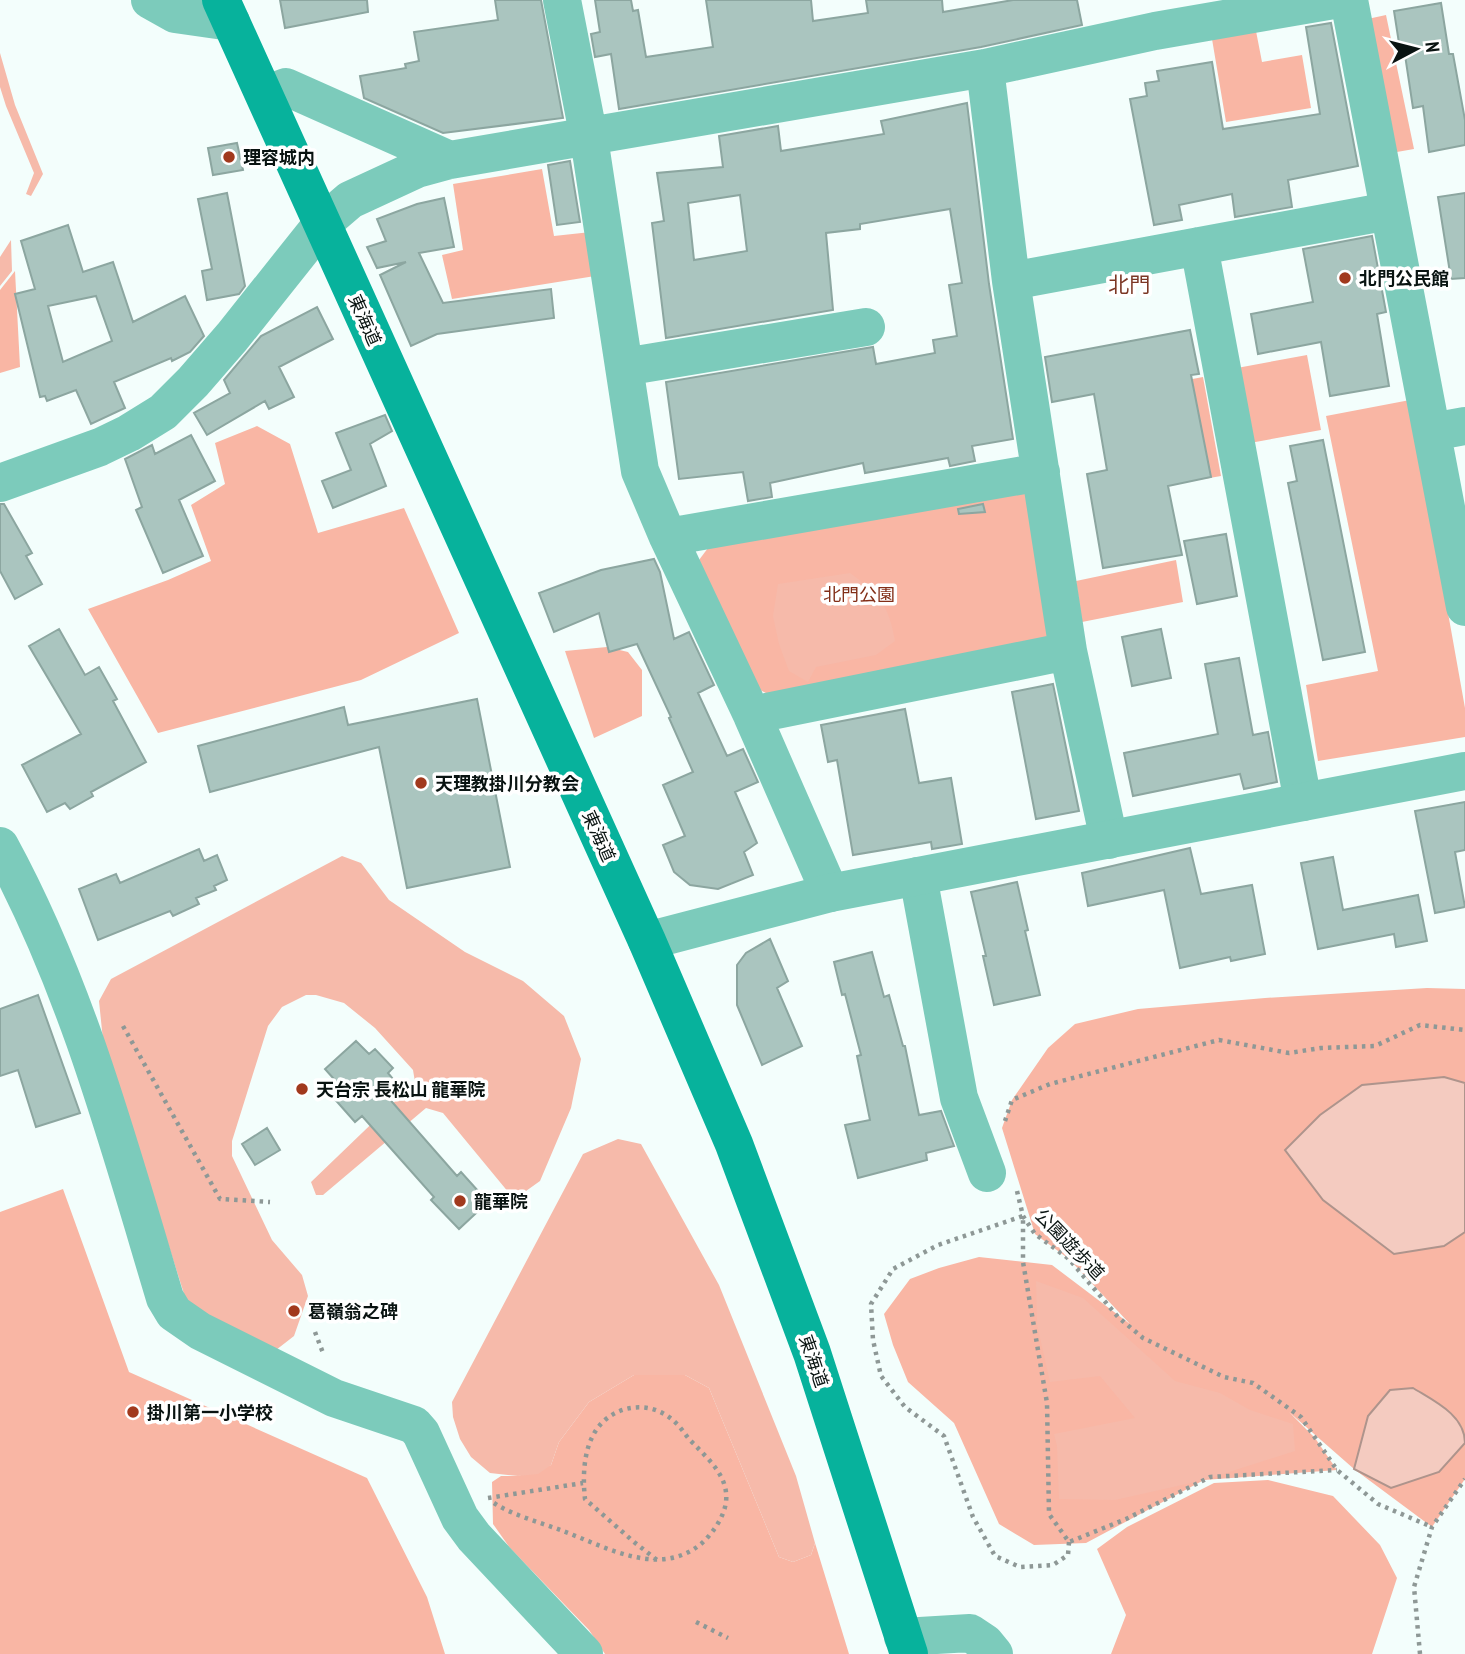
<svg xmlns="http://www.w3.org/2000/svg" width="1465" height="1654" font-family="'PT Sans Narrow','Noto Sans JP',sans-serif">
	<rect width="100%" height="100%" fill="#f3fefc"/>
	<path fill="#f9b6a4" d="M 1386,15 L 1414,149 L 1391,153 L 1363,20 Z
		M 1256,31 L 1262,62 L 1302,55 L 1311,108 L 1226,122 L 1212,39 Z
		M 542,169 L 554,236 L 591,232 L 595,276 L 452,299 L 442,255 L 463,250 L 453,184 Z
		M 15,271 L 20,367 L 0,373 L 0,290 Z
		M 1307,355 L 1321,430 L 1250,443 L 1237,368 Z
		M 1203,377 L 1221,476 L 1152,488 L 1134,390 Z
		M 1410,400 L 1465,708 L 1465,737 L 1318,761 L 1306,685 L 1378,671 L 1326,416 Z
		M 257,426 L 290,444 L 318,533 L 404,508 L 459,633 L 361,680 L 158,733 L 88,609 L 168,580 L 211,561 L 191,505 L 225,484 L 215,443 Z
		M 1016,486 L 1031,496 L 1055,631 L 1047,644 L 768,694 L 758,689 L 699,560 L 711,544 Z
		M 1176,560 L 1183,602 L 1082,622 L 1076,581 Z
		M 607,647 L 628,652 L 642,670 L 642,716 L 594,738 L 565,651 Z
		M 1427,988 L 1465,989 L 1465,1479 L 1432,1527 L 1354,1469 L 1289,1412 L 1315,1438 L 1337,1470 L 1204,1480 L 1086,1543 L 1034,1545 L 999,1524 L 954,1423 L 908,1382 L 893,1345 L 884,1314 L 910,1279 L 939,1268 L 979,1257 L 1052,1265 L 1130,1324 L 1069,1259 L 1035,1234 L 1002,1128 L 1012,1100 L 1048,1048 L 1075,1024 L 1138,1009 L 1265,998 Z
		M 63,1189 L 129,1372 L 367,1478 L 427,1597 L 445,1654 L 0,1654 L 0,1212 Z
		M 634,1375 L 685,1375 L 709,1388 L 779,1557 L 793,1562 L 811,1555 L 815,1543 L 849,1654 L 605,1654 L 589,1630 L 510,1548 L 493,1524 L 492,1482 L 501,1476 L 518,1476 L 551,1465 L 559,1442 L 589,1402 Z
		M 1268,1480 L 1333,1496 L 1380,1545 L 1397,1578 L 1372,1654 L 1111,1654 L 1126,1615 L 1097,1549 L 1127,1527 L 1214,1483 Z"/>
	<path fill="#f6baaa" d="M 0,53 L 15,105 L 43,174 L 31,196 L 26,194 L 34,173 L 6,106 L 0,87 Z
		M 11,240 L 12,271 L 0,286 L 0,257 Z
		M 850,573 C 879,594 889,605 895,641 L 876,655 L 816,667 L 808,682 L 789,671 L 779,644 L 773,616 L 778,584 Z
		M 342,856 L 361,863 L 389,900 L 465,952 L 523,981 L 564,1016 L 581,1059 L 571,1108 L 540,1181 L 526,1191 L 509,1193 L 443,1113 L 426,1108 L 323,1195 L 316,1195 L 311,1182 L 415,1082 L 413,1070 L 375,1028 L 344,1003 L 316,995 L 306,995 L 282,1007 L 268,1026 L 232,1141 L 232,1156 L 272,1240 L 302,1275 L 308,1296 L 294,1336 L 276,1350 L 208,1320 L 186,1300 L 103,1040 L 99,1001 L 111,979 Z
		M 618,1139 L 641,1144 L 719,1285 L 796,1476 L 815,1543 L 811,1555 L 793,1562 L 779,1557 L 709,1388 L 685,1375 L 634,1375 L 589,1402 L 559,1442 L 551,1465 L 538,1474 L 518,1476 L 490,1473 L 471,1457 L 460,1439 L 453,1417 L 452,1402 L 583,1154 Z
		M 1036,1281 L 1083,1298 L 1175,1381 L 1220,1393 L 1250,1410 L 1293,1424 L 1295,1451 L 1204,1480 L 1115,1500 L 1059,1499 L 1057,1446 L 1054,1434 L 1135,1418 L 1100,1376 L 1050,1382 L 1037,1324 Z"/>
	<path fill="#f4cbc0" stroke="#ae948c" stroke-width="2" d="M 1444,1077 L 1465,1083 L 1465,1232 L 1444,1246 L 1394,1254 L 1323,1200 L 1285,1150 L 1320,1115 L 1362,1085 Z
		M 1413,1388 C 1434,1401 1465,1415 1465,1443 L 1439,1472 L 1391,1488 L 1354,1469 L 1368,1416 L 1390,1390 Z"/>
	<path fill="#aac5bf" stroke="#8ca6a0" stroke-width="2" fill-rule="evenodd" d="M 280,0 L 367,0 L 368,12 L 285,28 Z
		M 495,0 L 541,0 L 563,118 L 443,133 L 364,98 L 360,76 L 406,68 L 405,64 L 419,61 L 414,32 L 498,20 Z
		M 595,0 L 631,0 L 633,11 L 638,10 L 646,57 L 713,47 L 706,0 L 811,0 L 813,21 L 868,13 L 866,0 L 942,0 L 943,12 L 1013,0 L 1077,0 L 1082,25 L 981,47 L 619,109 L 611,54 L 595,57 L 591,34 L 600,32 Z
		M 1441,3 L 1449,54 L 1453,54 L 1465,120 L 1465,145 L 1429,152 L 1423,106 L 1413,108 L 1405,55 L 1401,56 L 1394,11 Z
		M 1331,23 L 1358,166 L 1288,180 L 1292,207 L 1235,217 L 1232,194 L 1179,205 L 1182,220 L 1154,225 L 1130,99 L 1147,96 L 1145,83 L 1159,81 L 1157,71 L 1212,62 L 1223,129 L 1320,114 L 1306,27 Z
		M 967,103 L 989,284 L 1013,439 L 972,446 L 975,461 L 950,466 L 948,458 L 865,473 L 863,463 L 770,483 L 772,497 L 748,501 L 743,472 L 679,479 L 666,382 L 873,347 L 876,364 L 935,353 L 933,340 L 957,336 L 949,285 L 962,283 L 950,209 L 860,224 L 860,229 L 826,233 L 833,310 L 666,338 L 652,223 L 664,221 L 657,173 L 723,167 L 719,136 L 778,126 L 781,151 L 884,134 L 881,121 ZM 740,195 L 747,251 L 694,260 L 688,203 Z
		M 237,143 L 243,170 L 213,175 L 208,148 Z
		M 570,161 L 580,222 L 557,225 L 548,165 Z
		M 227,193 L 245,286 L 239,294 L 207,300 L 202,271 L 212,269 L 198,199 Z
		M 1465,193 L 1465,278 L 1451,279 L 1438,197 Z
		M 444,198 L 454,247 L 419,253 L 443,303 L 551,289 L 554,318 L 437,334 L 411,346 L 380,275 L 406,262 L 377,268 L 367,247 L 386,241 L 377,219 L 417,204 Z
		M 68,225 L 83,272 L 113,262 L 133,322 L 185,296 L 204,336 L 190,352 L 172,361 L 171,358 L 114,382 L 125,408 L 91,424 L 76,390 L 47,401 L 45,396 L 40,397 L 15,294 L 35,289 L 21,241 ZM 96,296 L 112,341 L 63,362 L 48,306 Z
		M 1372,236 L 1386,312 L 1377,314 L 1389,386 L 1330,396 L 1321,342 L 1258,354 L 1251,314 L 1313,302 L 1303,249 Z
		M 317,307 L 333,339 L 279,367 L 294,397 L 269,409 L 265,401 L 207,435 L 194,413 L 230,393 L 224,380 L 261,336 Z
		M 1190,330 L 1199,374 L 1191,375 L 1211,477 L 1168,486 L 1182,555 L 1103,568 L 1087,474 L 1107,470 L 1094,394 L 1052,402 L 1045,357 Z
		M 385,415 L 392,431 L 370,444 L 386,486 L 333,508 L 322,481 L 351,470 L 336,433 Z
		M 191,435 L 215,481 L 179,500 L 203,556 L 163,573 L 136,510 L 142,507 L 125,459 L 152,445 L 155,454 Z
		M 1323,440 L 1365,652 L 1323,660 L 1288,483 L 1297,481 L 1290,446 Z
		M 0,504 L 4,504 L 32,553 L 26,556 L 42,584 L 15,599 L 0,571 Z
		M 983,504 L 985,512 L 959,514 L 958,509 Z
		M 1226,534 L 1237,596 L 1197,604 L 1184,541 Z
		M 654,559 L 660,572 L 674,639 L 689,632 L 714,685 L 698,693 L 727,756 L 743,749 L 758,782 L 735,792 L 757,843 L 744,852 L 753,875 L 718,889 L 690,885 L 674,872 L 663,845 L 685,836 L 663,785 L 693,772 L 669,718 L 671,717 L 637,644 L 609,652 L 599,613 L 554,632 L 539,593 L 601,570 Z
		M 59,629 L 85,675 L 99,667 L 117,699 L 113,701 L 146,762 L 91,792 L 93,796 L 70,809 L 65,803 L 47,812 L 22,765 L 81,734 L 29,646 Z
		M 1161,629 L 1171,678 L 1132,686 L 1122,637 Z
		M 1239,658 L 1253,735 L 1268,732 L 1277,782 L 1244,789 L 1240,774 L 1133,796 L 1124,753 L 1218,734 L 1205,664 Z
		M 1053,684 L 1079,811 L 1036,819 L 1012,692 Z
		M 477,699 L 510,867 L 407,888 L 379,747 L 210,792 L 198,746 L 344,707 L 348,725 Z
		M 905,709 L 919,783 L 951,778 L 962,844 L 932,849 L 931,842 L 853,855 L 837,760 L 828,762 L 821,725 Z
		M 1465,802 L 1465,850 L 1455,852 L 1465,907 L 1435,913 L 1415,811 Z
		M 1190,848 L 1201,894 L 1252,885 L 1265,954 L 1231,961 L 1230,957 L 1180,968 L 1164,890 L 1088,906 L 1082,873 Z
		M 199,849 L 204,861 L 217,855 L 227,880 L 214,886 L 216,890 L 196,898 L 199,904 L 173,916 L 170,911 L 98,940 L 79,889 L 116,874 L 120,883 Z
		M 1333,857 L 1343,910 L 1418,895 L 1427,941 L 1396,947 L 1394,934 L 1318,949 L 1301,863 Z
		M 1017,882 L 1028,930 L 1025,931 L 1040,995 L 994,1005 L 983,956 L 986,956 L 971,892 Z
		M 770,939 L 788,981 L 777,988 L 802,1046 L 762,1065 L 737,1005 L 737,965 L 746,953 Z
		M 872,952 L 884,997 L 889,995 L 903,1046 L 905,1046 L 919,1115 L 941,1111 L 954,1146 L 926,1153 L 927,1160 L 858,1178 L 845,1125 L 870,1120 L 857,1056 L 861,1055 L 845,994 L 842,995 L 834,962 Z
		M 38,995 L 80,1113 L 36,1127 L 18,1070 L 0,1076 L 0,1009 Z
		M 356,1041 L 369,1054 L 375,1049 L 393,1068 L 388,1073 L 397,1084 L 386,1095 L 457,1176 L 461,1172 L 488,1202 L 459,1229 L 431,1200 L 434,1197 L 362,1116 L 355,1122 L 332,1096 L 342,1088 L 325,1069 Z
		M 267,1128 L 280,1150 L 255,1165 L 242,1144 Z"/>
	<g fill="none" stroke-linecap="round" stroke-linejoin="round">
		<path stroke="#8e9896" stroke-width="4.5" stroke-dasharray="3.5 5" stroke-linecap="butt" d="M 123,1026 L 220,1199 L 270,1202
			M 1005,1121 L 1012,1100 L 1050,1084 L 1219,1040 L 1289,1053 L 1321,1048 L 1375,1046 L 1420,1025 L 1465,1030
			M 1017,1191 L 1023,1216 L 1035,1234 L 1069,1259 L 1118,1317 L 1143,1338 L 1224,1377 L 1253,1383 L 1301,1417 L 1337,1470 L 1378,1504 L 1432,1527
			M 315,1332 L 323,1353
			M 488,1498 L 583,1483
			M 494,1503 C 514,1516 540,1522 563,1531 C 606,1547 660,1579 702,1543 C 713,1533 724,1517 726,1502 C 729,1477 709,1460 694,1444 C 687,1438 683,1430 677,1424 C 657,1403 626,1402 605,1420 C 584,1438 582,1472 585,1499 L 634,1542 L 657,1560
			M 1069,1542 L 1068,1555 L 1053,1565 L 1020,1567 L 995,1556 L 973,1517 L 944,1436 L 905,1407 L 881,1376 L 873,1340 L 871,1304 L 893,1269 L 938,1245 L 1023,1216 L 1023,1262 L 1047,1403 L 1049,1514 L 1069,1542 L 1126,1519 L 1210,1477 L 1337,1470
			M 696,1622 L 728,1638
			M 1420,1654 L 1414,1587 L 1432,1527 L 1465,1479"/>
		<path stroke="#7ccbbb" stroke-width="38" d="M 562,0 L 589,138 L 640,471 L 668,537 L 752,715 L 830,893
			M 1349,0 L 1465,607
			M 985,68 L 1011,281 L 1068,651 L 1109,840
			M 265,95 L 286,87 L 450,160
			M 1199,246 L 1303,802
			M 1011,281 L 1389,211
			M 624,367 L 866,327
			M 1432,432 L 1465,426
			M 0,483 L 100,447 L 129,433 L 163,412 L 193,382 L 232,337 L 322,224 L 350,200 L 417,169 L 450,160 L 985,68 L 1155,31 L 1334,0
			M 668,537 L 1041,472
			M 752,715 L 1068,651
			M 0,846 C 77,987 119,1145 165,1298 L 174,1313 L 200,1331 L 334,1398 L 414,1425 L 421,1433 L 460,1518 L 474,1537 L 584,1654
			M 918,876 L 959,1098 L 987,1173
			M 903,1637 L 970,1633 L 985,1643 L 994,1654"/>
		<path stroke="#7ccbbb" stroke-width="38" d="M 150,0 L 175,14 L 231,22
			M 647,941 L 830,893 L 1465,771"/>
		<path stroke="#07b29c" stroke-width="38" d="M 221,0 L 647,941 L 734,1144 L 812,1353 L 909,1654"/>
	</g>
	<g fill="#a1391d" stroke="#fff" stroke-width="2.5">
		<circle cx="229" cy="157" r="7"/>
		<circle cx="1345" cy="278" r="7"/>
		<circle cx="421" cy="783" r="7"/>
		<circle cx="302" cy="1089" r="7"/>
		<circle cx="460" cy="1201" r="7"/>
		<circle cx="294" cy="1311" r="7"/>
		<circle cx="133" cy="1412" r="7"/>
	</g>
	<g text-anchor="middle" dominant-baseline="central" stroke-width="7" stroke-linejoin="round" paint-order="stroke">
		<g font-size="18" font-weight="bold" fill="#091311" stroke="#fff" text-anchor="start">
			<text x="243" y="157">理容城内</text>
			<text x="1359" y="278">北門公民館</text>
			<text x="435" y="783">天理教掛川分教会</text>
			<text x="316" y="1089">天台宗 長松山 龍華院</text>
			<text x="474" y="1201">龍華院</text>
			<text x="308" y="1311">葛嶺翁之碑</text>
			<text x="147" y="1412">掛川第一小学校</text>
		</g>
		<g font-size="18" fill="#091311" stroke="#fff">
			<text transform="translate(365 320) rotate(66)">東海道</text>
			<text transform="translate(599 836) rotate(66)">東海道</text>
			<text transform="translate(1070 1244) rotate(46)">公園遊歩道</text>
			<text transform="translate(814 1361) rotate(71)">東海道</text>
		</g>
		<g font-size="18" fill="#822e17" stroke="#fff">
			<text x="859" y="594">北門公園</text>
		</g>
		<g font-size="21" fill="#7c3725" stroke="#fff">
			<text x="1129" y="284">北門</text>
		</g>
	</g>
	<g transform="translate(1416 49) rotate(83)" stroke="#ffffff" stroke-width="5" paint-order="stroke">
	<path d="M0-5L12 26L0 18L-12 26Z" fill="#091311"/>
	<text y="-10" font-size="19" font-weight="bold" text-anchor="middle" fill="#091311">N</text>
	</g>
</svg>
